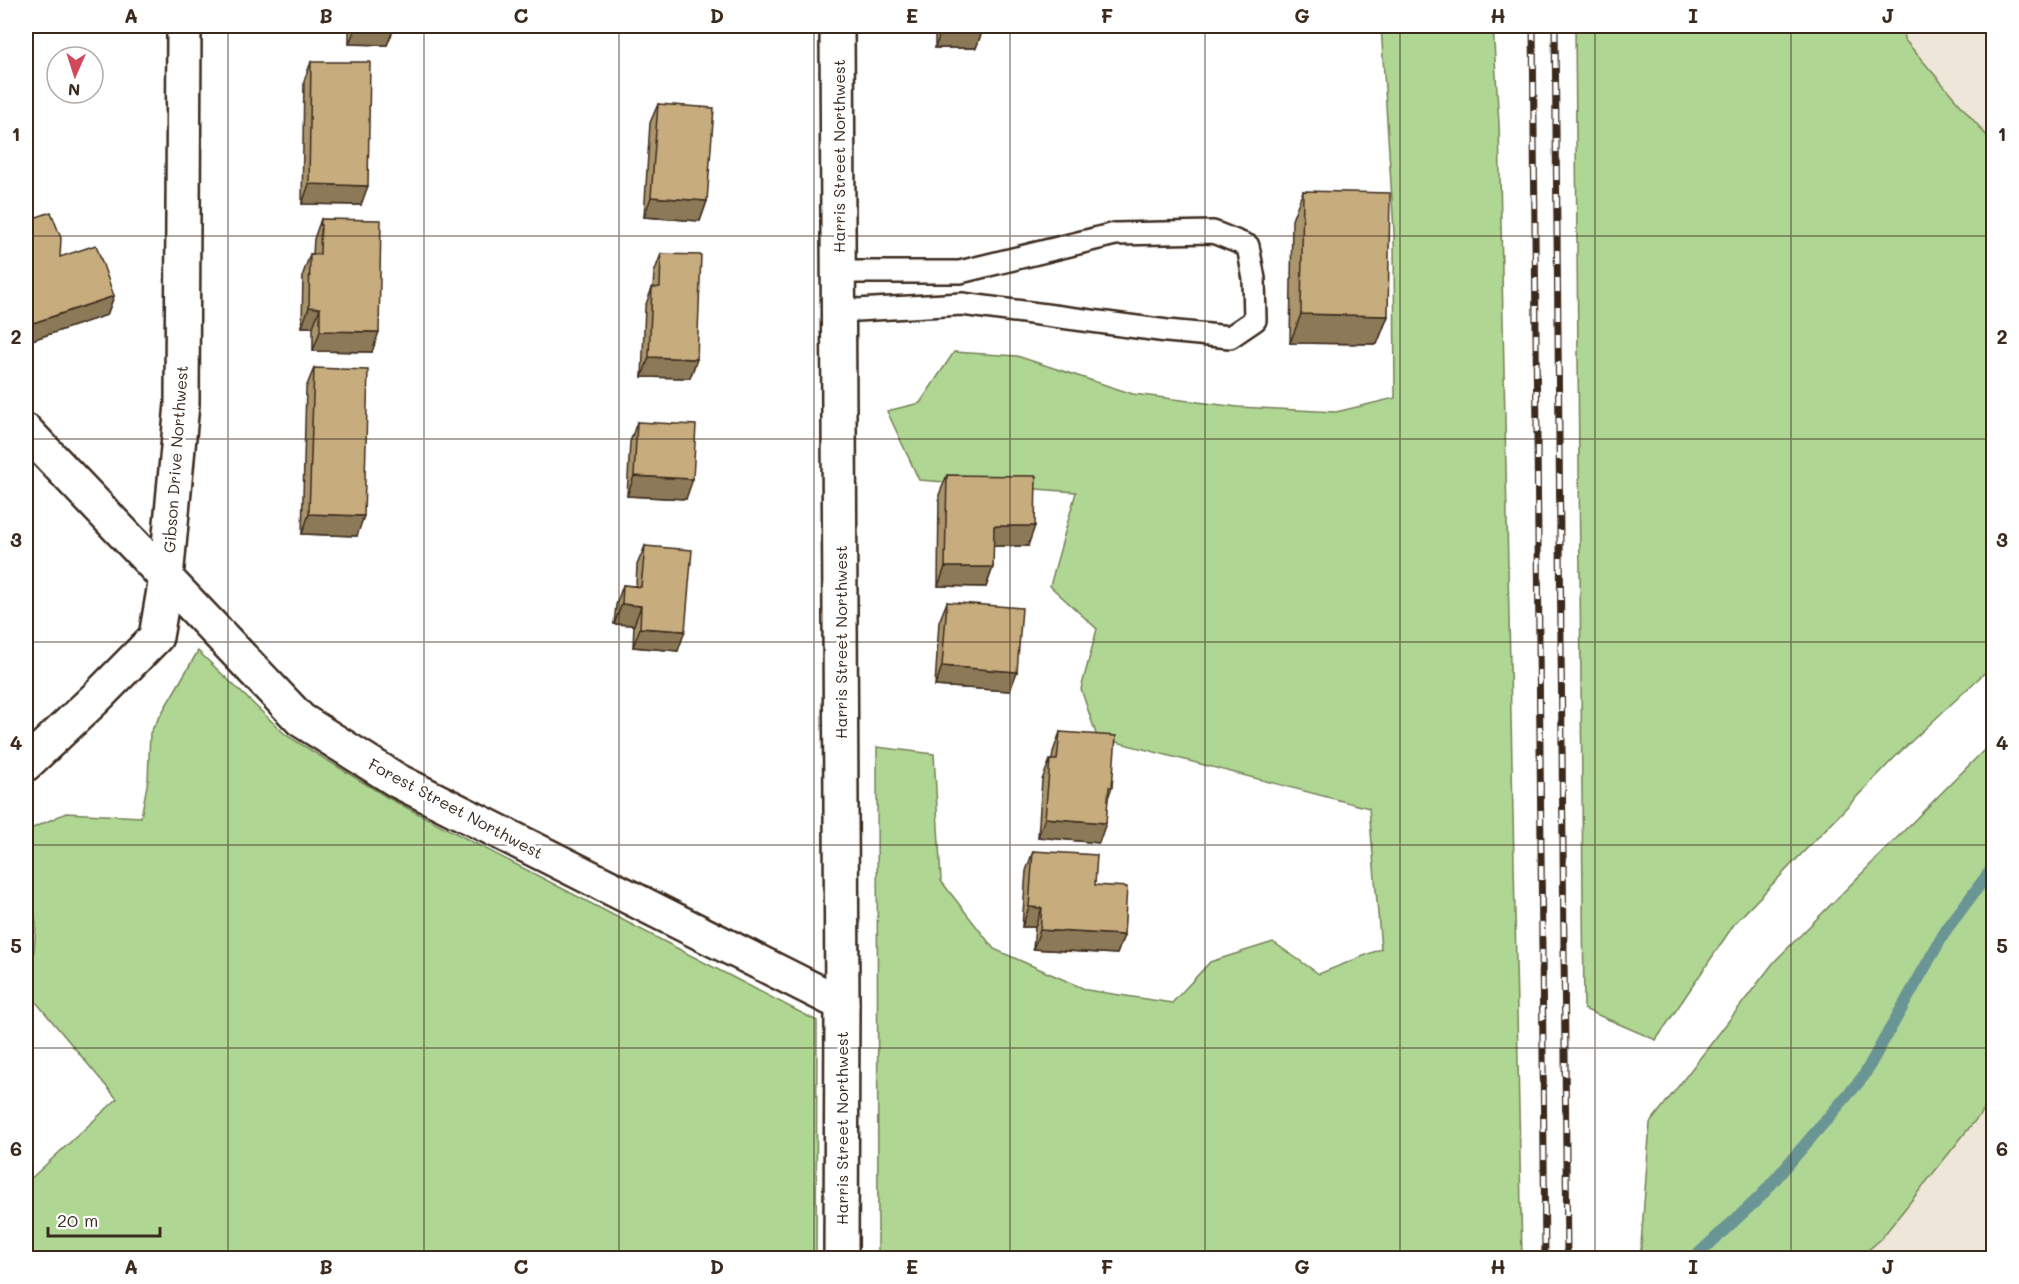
<svg xmlns="http://www.w3.org/2000/svg" width="2019" height="1284" font-family="Mali,sans-serif">
	<rect width="100%" height="100%" fill="#fff"/>
	<filter id="ink" filterUnits="userSpaceOnUse"><feTurbulence type="fractalNoise" baseFrequency=".0167" numOctaves="2"/><feDisplacementMap in="SourceGraphic" scale="12" xChannelSelector="R" yChannelSelector="G"/><feConvolveMatrix kernelMatrix="1 2 1 2 8 2 1 2 1" color-interpolation-filters="sRGB"/></filter>
	<g filter="url(#ink)">
		<path fill="#eee6d8" d="M 1903,26 L 1993,26 L 1993,143 L 1904,39 Z
			M 1993,1098 L 1993,1258 L 1859,1258 L 1880,1240 Z"/>
		<path fill="#afd693" stroke="#758058" stroke-width="1.5" d="M 1381,26 L 1493,26 L 1499,124 L 1522,1258 L 878,1258 L 877,747 L 934,754 L 941,881 L 994,949 L 1087,990 L 1172,1003 L 1210,962 L 1273,942 L 1319,974 L 1381,949 L 1369,808 L 1097,737 L 1081,689 L 1097,629 L 1050,586 L 1076,492 L 919,480 L 887,411 L 920,403 L 954,352 L 1017,356 L 1133,394 L 1238,407 L 1336,412 L 1395,398 L 1394,231 Z
			M 1575,26 L 1903,26 L 1904,39 L 1993,143 L 1993,665 L 1899,753 L 1735,923 L 1656,1040 L 1584,1009 Z
			M 198,651 L 286,735 L 390,799 L 817,1021 L 816,1258 L 26,1258 L 26,1183 L 117,1099 L 26,990 L 26,970 L 33,963 L 36,925 L 26,831 L 66,813 L 141,817 L 148,780 L 150,733 Z
			M 1993,741 L 1993,1098 L 1880,1240 L 1859,1258 L 1640,1258 L 1650,1123 L 1774,962 Z"/>
		<g fill="none" stroke-linecap="round" stroke-linejoin="round">
			<path stroke="#6b9595" stroke-width="12" d="M 1694,1258 L 1761,1196 L 1863,1077 L 1946,930 L 1994,866"/>
			<g stroke="#3b2a1e" stroke-width="26">
				<path id="lane" d="M 838,272 L 960,272 L 1115,234 L 1213,232 L 1248,246 L 1254,279 L 1255,320 L 1230,337 L 1167,331 L 962,304 L 839,311"/>
			</g>
			<g stroke="#3b2a1e" stroke-width="38">
				<path id="street" d="M 26,431 L 301,720 L 398,781 L 842,1004
					M 26,764 L 96,698 L 156,637 L 166,578 L 182,404 L 184,26"/>
			</g>
			<g stroke="#3b2a1e" stroke-width="38">
				<path id="secondary" d="M 837,26 L 842,1004 L 841,1258"/>
			</g>
			<use href="#lane" stroke="#fff" stroke-width="21"/>
			<use href="#street" stroke="#fff" stroke-width="33"/>
			<use href="#secondary" stroke="#fff" stroke-width="33"/>
			<g stroke="#3b2a1e" stroke-width="7">
				<path id="rail" d="M 1533,26 L 1545,1258
					M 1555,26 L 1567,1258"/>
			</g>
			<use href="#rail" stroke="#fff" stroke-width="4.5" stroke-dasharray="14" stroke-linecap="butt"/>
		</g>
		<path fill="#ab956c" stroke="#3b2a1e" stroke-width="1.5" d="M 349,26 L 395,26 L 387,45 L 349,44 Z
			M 935,26 L 983,26 L 983,29 L 976,48 L 935,48 Z
			M 311,62 L 361,205 L 302,204 L 304,81 Z
			M 658,104 L 707,201 L 700,221 L 644,217 L 650,123 Z
			M 1303,191 L 1388,316 L 1377,344 L 1290,343 L 1292,220 Z
			M 26,217 L 60,257 L 114,296 L 107,315 L 26,342 Z
			M 321,219 L 372,352 L 313,351 L 313,327 L 302,327 L 303,274 L 310,254 L 313,254 L 314,239 Z
			M 661,254 L 697,359 L 690,378 L 642,377 L 645,307 L 652,288 L 653,288 L 654,273 Z
			M 314,368 L 357,536 L 302,534 L 306,388 Z
			M 637,422 L 686,499 L 627,496 L 630,442 Z
			M 947,475 L 1028,546 L 993,546 L 993,567 L 986,587 L 938,586 L 939,495 Z
			M 645,546 L 678,651 L 633,647 L 634,625 L 614,624 L 616,605 L 623,585 L 636,586 L 637,565 Z
			M 947,602 L 1010,691 L 935,686 L 939,622 Z
			M 1060,732 L 1112,787 L 1108,798 L 1099,843 L 1038,837 L 1042,780 L 1050,760 L 1052,760 L 1053,752 Z
			M 1033,851 L 1095,885 L 1124,935 L 1117,954 L 1033,949 L 1035,927 L 1022,927 L 1026,871 Z"/>
		<path fill="#8b7958" stroke="#3b2a1e" stroke-width="1.5" d="M 356,26 L 395,26 L 387,45 L 349,44 Z
			M 942,28 L 983,29 L 976,48 L 935,48 Z
			M 309,184 L 368,186 L 361,205 L 302,204 Z
			M 651,197 L 707,201 L 700,221 L 644,217 Z
			M 114,296 L 107,315 L 26,342 L 33,323 Z
			M 309,307 L 320,308 L 313,327 L 302,327 Z
			M 1301,314 L 1388,316 L 1377,344 L 1290,343 Z
			M 320,331 L 379,332 L 372,352 L 313,351 Z
			M 649,357 L 697,359 L 690,378 L 642,377 Z
			M 634,476 L 693,479 L 686,499 L 627,496 Z
			M 309,514 L 364,516 L 357,536 L 302,534 Z
			M 994,526 L 1035,526 L 1028,546 L 987,546 Z
			M 945,567 L 993,567 L 986,587 L 938,586 Z
			M 622,604 L 641,606 L 634,625 L 614,624 Z
			M 640,628 L 685,631 L 678,651 L 633,647 Z
			M 942,666 L 1017,672 L 1010,691 L 935,686 Z
			M 1045,818 L 1106,823 L 1099,843 L 1038,837 Z
			M 1029,907 L 1042,908 L 1035,927 L 1022,927 Z
			M 1040,930 L 1124,935 L 1117,954 L 1033,949 Z"/>
		<path fill="#c7ad7e" stroke="#3b2a1e" stroke-width="1.5" d="M 942,26 L 983,26 L 983,29 L 942,28 Z
			M 311,62 L 370,62 L 368,186 L 309,184 Z
			M 658,104 L 714,108 L 707,201 L 651,197 Z
			M 1303,191 L 1390,193 L 1388,316 L 1301,314 Z
			M 51,212 L 61,238 L 60,257 L 96,245 L 114,296 L 33,323 L 26,301 L 26,217 L 37,217 Z
			M 321,219 L 381,220 L 379,332 L 320,331 L 320,308 L 309,307 L 310,254 L 320,254 Z
			M 661,254 L 701,255 L 697,359 L 649,357 L 652,288 L 660,287 Z
			M 314,368 L 368,370 L 364,516 L 309,514 Z
			M 637,422 L 696,425 L 693,479 L 634,476 Z
			M 947,475 L 1036,476 L 1035,526 L 994,526 L 993,567 L 945,567 Z
			M 645,546 L 692,550 L 685,631 L 640,628 L 641,606 L 622,604 L 623,585 L 641,587 Z
			M 947,602 L 1022,608 L 1017,672 L 942,666 Z
			M 1060,732 L 1116,736 L 1112,787 L 1109,787 L 1106,823 L 1045,818 L 1050,760 L 1057,760 Z
			M 1033,851 L 1097,855 L 1095,885 L 1127,887 L 1124,935 L 1040,930 L 1042,908 L 1029,907 Z"/>
	</g>
	<path fill="none" stroke="#3b2a1e" stroke-width="1.5" stroke-opacity="0.55" d="M 228,26 L 228,1258M 424,26 L 424,1258M 619,26 L 619,1258M 814,26 L 814,1258M 1010,26 L 1010,1258M 1205,26 L 1205,1258M 1400,26 L 1400,1258M 1595,26 L 1595,1258M 1791,26 L 1791,1258M 26,236 L 1994,236M 26,439 L 1994,439M 26,642 L 1994,642M 26,845 L 1994,845M 26,1048 L 1994,1048"/>
	<g text-anchor="middle" dominant-baseline="central" stroke-width="6" stroke-linejoin="round" paint-order="stroke">
		<g font-size="16" fill="#3b2a1e" stroke="#fff">
			<text transform="translate(838 156) rotate(-90)">Harris Street Northwest</text>
			<text transform="translate(175 459) rotate(-86)">Gibson Drive Northwest</text>
			<text transform="translate(840 642) rotate(-90)">Harris Street Northwest</text>
			<text transform="translate(456 808) rotate(28)">Forest Street Northwest</text>
			<text transform="translate(841 1128) rotate(-90)">Harris Street Northwest</text>
		</g>
	</g>
	<rect width="2019" height="1284" fill="none" stroke="#fff" stroke-width="66"/>
	<g transform="translate(75 75) rotate(183)"><circle r="28" fill="#ffffff" stroke="#b1aaa5" stroke-width="1.5"/>
	<path d="M0-4.5L10 22L0 15L-10 22Z" fill="#d1495b"/>
	<text y="-9" font-size="16" font-weight="bold" text-anchor="middle" fill="#3b2a1e">N</text>
	</g>
	<path d="M48 1227v9h112v-9" fill="none" stroke="#3b2a1e" stroke-width="3"/>
	<text x="57" y="1227" font-size="18" fill="#3b2a1e" stroke="#ffffff" stroke-width="4.5" paint-order="stroke">20 m</text>
	<rect x="33" y="33" width="1953" height="1218" fill="none" stroke="#3b2a1e" stroke-width="2"/>
	<g font-size="20" text-anchor="middle" font-weight="bold" fill="#3b2a1e">
		<text x="131" y="23">A</text>
		<text x="326" y="23">B</text>
		<text x="521" y="23">C</text>
		<text x="717" y="23">D</text>
		<text x="912" y="23">E</text>
		<text x="1107" y="23">F</text>
		<text x="1302" y="23">G</text>
		<text x="1498" y="23">H</text>
		<text x="1693" y="23">I</text>
		<text x="1888" y="23">J</text>
		<text x="16" y="141">1</text>
		<text x="2002" y="141">1</text>
		<text x="16" y="344">2</text>
		<text x="2002" y="344">2</text>
		<text x="16" y="547">3</text>
		<text x="2002" y="547">3</text>
		<text x="16" y="750">4</text>
		<text x="2002" y="750">4</text>
		<text x="16" y="953">5</text>
		<text x="2002" y="953">5</text>
		<text x="16" y="1156">6</text>
		<text x="2002" y="1156">6</text>
		<text x="131" y="1274">A</text>
		<text x="326" y="1274">B</text>
		<text x="521" y="1274">C</text>
		<text x="717" y="1274">D</text>
		<text x="912" y="1274">E</text>
		<text x="1107" y="1274">F</text>
		<text x="1302" y="1274">G</text>
		<text x="1498" y="1274">H</text>
		<text x="1693" y="1274">I</text>
		<text x="1888" y="1274">J</text>
	</g>
</svg>
